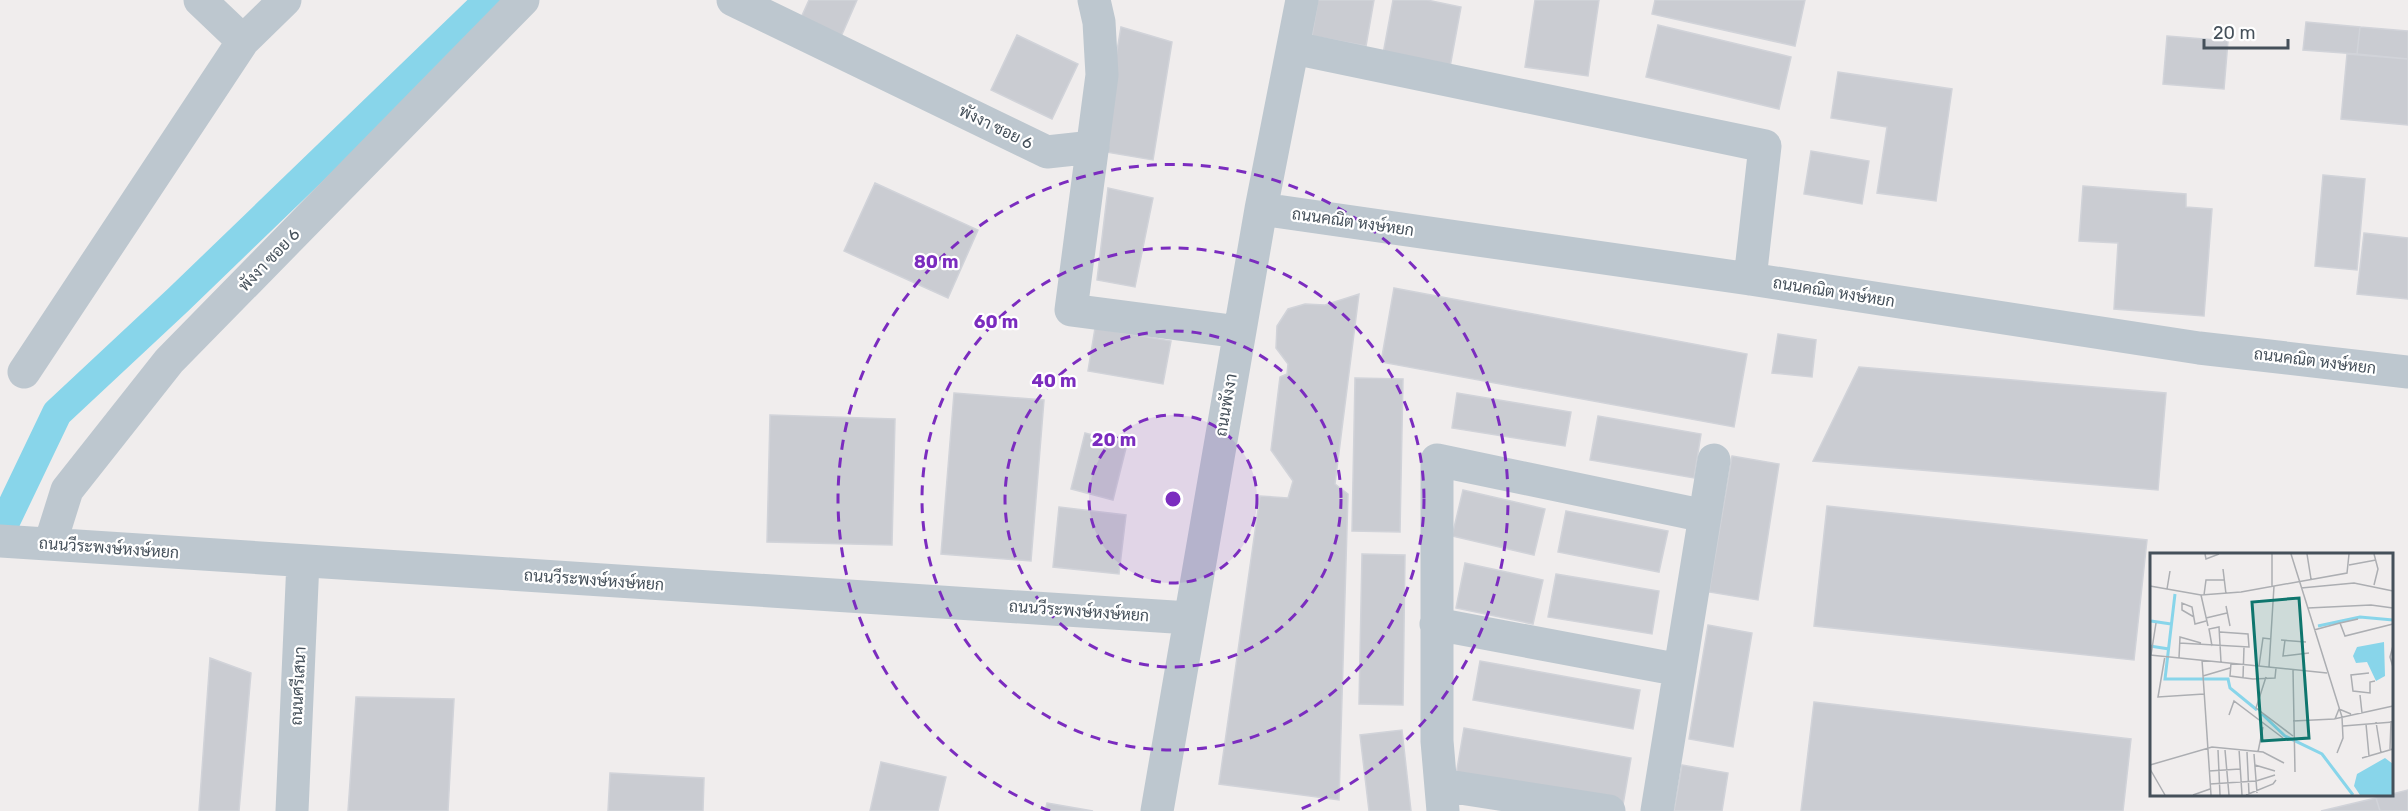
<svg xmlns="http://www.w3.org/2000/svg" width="2408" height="811" font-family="Rubik,Sarabun,sans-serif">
	<rect width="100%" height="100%" fill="#f0eded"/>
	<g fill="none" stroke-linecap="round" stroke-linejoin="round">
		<path stroke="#88d5ea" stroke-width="30" d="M 0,532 L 57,413 L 178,300 L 489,0"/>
	</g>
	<path fill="#caccd2" stroke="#d1d3d9" stroke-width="1.5" d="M 809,0 L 857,0 L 840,39 L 800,20 Z
		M 1318,0 L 1374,0 L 1366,46 L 1312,36 Z
		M 1393,0 L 1427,0 L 1461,7 L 1450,67 L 1383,54 Z
		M 1535,0 L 1599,0 L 1588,76 L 1525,67 Z
		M 1655,0 L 1805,0 L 1795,46 L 1652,14 Z
		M 2306,22 L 2360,27 L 2357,54 L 2303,50 Z
		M 1658,25 L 1791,57 L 1779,109 L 1646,77 Z
		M 1121,27 L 1172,42 L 1153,160 L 1100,151 Z
		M 2360,27 L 2408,31 L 2408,59 L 2357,54 Z
		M 1017,35 L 1078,64 L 1052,119 L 991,90 Z
		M 2167,36 L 2228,41 L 2224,89 L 2163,84 Z
		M 2347,54 L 2408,59 L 2408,125 L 2341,119 Z
		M 1838,72 L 1952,89 L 1936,201 L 1877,193 L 1887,127 L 1831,118 Z
		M 1811,151 L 1869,161 L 1862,204 L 1804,194 Z
		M 2323,175 L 2365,179 L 2357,270 L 2315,266 Z
		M 875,183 L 978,230 L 948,298 L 844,251 Z
		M 2083,186 L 2186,194 L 2186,207 L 2212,209 L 2204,316 L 2114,309 L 2118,243 L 2079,241 Z
		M 1108,188 L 1153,198 L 1135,287 L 1097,280 Z
		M 2364,233 L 2408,238 L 2408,299 L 2357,294 Z
		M 1394,288 L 1747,354 L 1734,427 L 1381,362 Z
		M 1359,294 L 1335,484 L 1348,494 L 1339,800 L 1219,784 L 1260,496 L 1288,498 L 1293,481 L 1271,450 L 1280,377 L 1287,374 L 1288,364 L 1276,348 L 1277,326 L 1288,309 L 1305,304 L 1325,305 Z
		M 1095,328 L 1171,341 L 1163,384 L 1088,371 Z
		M 1778,334 L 1816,340 L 1812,377 L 1772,373 Z
		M 1859,367 L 2166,393 L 2158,490 L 1813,461 Z
		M 1355,378 L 1403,379 L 1400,532 L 1352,531 Z
		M 954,393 L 1044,400 L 1031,561 L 941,554 Z
		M 1457,393 L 1571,412 L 1565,446 L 1452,428 Z
		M 770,415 L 895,419 L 892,545 L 767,542 Z
		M 1598,416 L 1701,434 L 1694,478 L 1590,460 Z
		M 1085,433 L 1127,444 L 1113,500 L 1071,489 Z
		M 1732,456 L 1779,464 L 1758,600 L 1709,592 Z
		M 1463,490 L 1545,509 L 1534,555 L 1452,536 Z
		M 1827,506 L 2147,540 L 2134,660 L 1814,626 Z
		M 1059,507 L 1126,515 L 1119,574 L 1053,567 Z
		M 1566,511 L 1668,531 L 1659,572 L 1558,552 Z
		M 1362,554 L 1405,555 L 1403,705 L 1359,704 Z
		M 1465,563 L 1543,580 L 1533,624 L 1456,608 Z
		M 1556,574 L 1659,591 L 1652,634 L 1548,617 Z
		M 1708,625 L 1752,633 L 1733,747 L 1689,739 Z
		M 210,658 L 251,673 L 239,811 L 199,811 Z
		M 1480,661 L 1640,690 L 1633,729 L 1473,700 Z
		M 356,697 L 454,699 L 448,811 L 348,811 Z
		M 1814,702 L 2131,739 L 2123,811 L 1801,811 Z
		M 1464,728 L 1631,758 L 1623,805 L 1456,775 Z
		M 1402,730 L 1411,811 L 1369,811 L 1360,735 Z
		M 881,762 L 946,777 L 938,811 L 870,811 Z
		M 1682,765 L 1728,773 L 1722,811 L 1674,811 Z
		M 610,773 L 704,778 L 703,811 L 608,811 Z
		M 2408,790 L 2408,811 L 2380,811 L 2376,798 Z
		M 2376,798 L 2380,811 L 2321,811 Z
		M 1047,803 L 1093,811 L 1045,811 Z"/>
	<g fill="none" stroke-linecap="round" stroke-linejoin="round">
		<path stroke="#bdc7cf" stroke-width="33" d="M 200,0 L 243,41
			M 733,0 L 1047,152 L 1093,147
			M 1094,0 L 1099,22 L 1102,75 L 1071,310 L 1239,332
			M 1294,48 L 1765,146 L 1750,279
			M 1261,209 L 1750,279 L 2199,348 L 2408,372
			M 24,372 L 243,41 L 285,0
			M 0,541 L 1189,618
			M 50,544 L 67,490 L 169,361 L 523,0
			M 1436,624 L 1680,670
			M 1441,785 L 1609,811
			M 292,811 L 303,561
			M 1157,811 L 1261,209 L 1302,0
			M 1443,811 L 1437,741 L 1437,460 L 1705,516
			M 1657,811 L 1714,460"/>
	</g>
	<circle cx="1173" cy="499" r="84" fill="#7b2cbf" fill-opacity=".12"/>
	<g fill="none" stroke="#7b2cbf" stroke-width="3" stroke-dasharray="10 8">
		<circle cx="1173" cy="499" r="84"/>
		<circle cx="1173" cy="499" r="168"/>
		<circle cx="1173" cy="499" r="251"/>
		<path d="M1050 811A335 335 0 1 1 1296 811"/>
	</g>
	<g text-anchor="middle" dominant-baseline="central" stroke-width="4.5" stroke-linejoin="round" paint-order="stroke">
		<g font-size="16" fill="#45505a" stroke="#fff">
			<text transform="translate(996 127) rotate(26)">พังงา ซอย 6</text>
			<text transform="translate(1353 222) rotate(8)">ถนนคณิต หงษ์หยก</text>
			<text transform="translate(269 260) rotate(-46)">พังงา ซอย 6</text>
			<text transform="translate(1834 292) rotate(9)">ถนนคณิต หงษ์หยก</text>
			<text transform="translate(2315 361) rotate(7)">ถนนคณิต หงษ์หยก</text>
			<text transform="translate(1226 405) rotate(-80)">ถนนพังงา</text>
			<text transform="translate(109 548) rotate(4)">ถนนวีระพงษ์หงษ์หยก</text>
			<text transform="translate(594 580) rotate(4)">ถนนวีระพงษ์หงษ์หยก</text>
			<text transform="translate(1079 611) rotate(4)">ถนนวีระพงษ์หงษ์หยก</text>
			<text transform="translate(298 686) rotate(-87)">ถนนศรีเสนา</text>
		</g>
	</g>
	<g transform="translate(2150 553)">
		<rect width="243" height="243" fill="#f0eded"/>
		<path d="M 234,89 L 235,123 L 226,128 L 217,109 L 206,110 L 203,103 L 207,94 ZM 235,205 L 243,211 L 243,242 L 210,242 L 204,233 L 207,221 Z" fill="#88d5ea"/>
		<path fill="none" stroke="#88d5ea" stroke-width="3" d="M 25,41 L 15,126 L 78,126 L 80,135 L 107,157M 1,68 L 21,71M 168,73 L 210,64 L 243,67M 0,93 L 19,96M 112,161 L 135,183 L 172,201 L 203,242"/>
		<path fill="none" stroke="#acaeb2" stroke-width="1.5" d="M 55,1 L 56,6 L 69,1M 122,1 L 122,33M 141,1 L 192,164 L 193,185 L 187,200M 157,1 L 161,26M 199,12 L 226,7M 73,16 L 76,41M 224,32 L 228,16 L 224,1M 0,33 L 51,42 L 91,39 L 197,20 L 199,1M 151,35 L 204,30 L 243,38M 17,36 L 20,18M 51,42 L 58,73M 54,42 L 56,27 L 74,27M 76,53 L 80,73M 158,55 L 221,52 L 243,55M 44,64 L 32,57 L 32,50 L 42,54 L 45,71 L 56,68M 56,65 L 77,60M 190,70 L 208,66M 164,77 L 190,70 L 195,83 L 243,71M 131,87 L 156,89M 135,87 L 133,103 L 159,100M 29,90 L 99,94 L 98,81 L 70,79M 62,93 L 59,76 L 69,74 L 71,109M 243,93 L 240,104 L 243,114M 0,102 L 177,120M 1,102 L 6,70M 15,103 L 8,144 L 54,141M 29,105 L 30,84 L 51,90M 52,107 L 61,242M 81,110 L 80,123 L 103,126 L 125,125 L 126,115M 109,113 L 113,85 L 121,86M 119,114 L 124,33M 143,117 L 145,219M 219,120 L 201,122 L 203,138 L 220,140 L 220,129 L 225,128M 53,123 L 80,115M 116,124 L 106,155 L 143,183M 93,125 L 94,94M 210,142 L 212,160M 79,162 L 84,148 L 133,185M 185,166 L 189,156 L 201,161M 143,168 L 184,166 L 243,153M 226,169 L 231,200M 216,171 L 219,203M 193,173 L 243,169M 89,196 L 92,242M 240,196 L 241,168M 68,197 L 70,242M 75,197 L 79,242M 97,199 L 99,241M 108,199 L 113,174M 104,201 L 107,240M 212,205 L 243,196M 0,212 L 62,194 L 113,199 L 134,210M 105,212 L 125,218M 0,216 L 15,242M 59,218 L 90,216M 60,231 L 106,228 L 125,222M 43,242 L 60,236M 96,242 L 123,231 L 126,227"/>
		<path fill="#0f766e" fill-opacity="0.15" stroke="#0f766e" stroke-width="3" d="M 149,45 L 159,185 L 112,188 L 102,49 Z"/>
		<rect width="243" height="243" fill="none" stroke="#45505a" stroke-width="3"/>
	</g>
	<circle cx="1173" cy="499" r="9" fill="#7b2cbf" stroke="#fff" stroke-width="3"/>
	<g font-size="18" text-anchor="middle" font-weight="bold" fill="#7b2cbf" stroke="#fff" stroke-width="4.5" stroke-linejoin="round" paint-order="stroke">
		<text x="936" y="268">80 m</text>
		<text x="996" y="328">60 m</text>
		<text x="1054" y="387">40 m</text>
		<text x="1114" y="446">20 m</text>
	</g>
	<path d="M2204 39v9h84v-9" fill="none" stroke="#45505a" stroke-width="3"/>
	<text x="2213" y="39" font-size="18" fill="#45505a" stroke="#ffffff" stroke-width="4.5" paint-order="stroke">20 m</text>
</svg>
